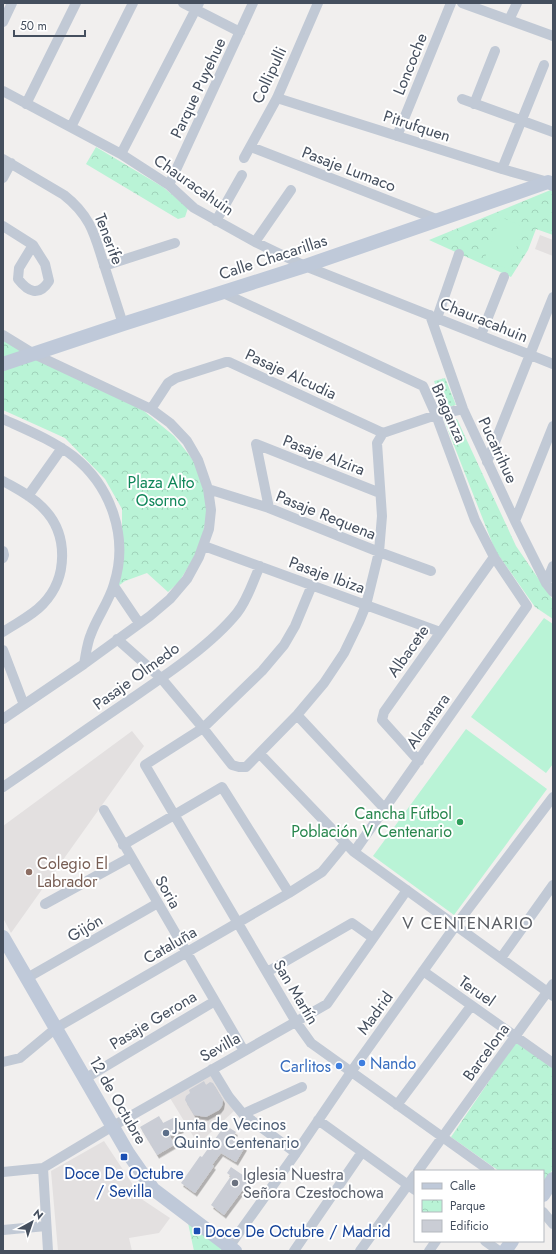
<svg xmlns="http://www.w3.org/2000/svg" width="556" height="1254" font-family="Jost,sans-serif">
	<defs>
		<pattern id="grass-dots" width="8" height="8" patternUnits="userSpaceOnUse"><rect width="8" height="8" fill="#b9f3d6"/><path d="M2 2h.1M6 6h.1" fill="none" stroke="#a0d2ba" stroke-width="1.8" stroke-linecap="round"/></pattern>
		<pattern id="park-crowns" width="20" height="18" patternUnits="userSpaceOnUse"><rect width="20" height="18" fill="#b9f3d6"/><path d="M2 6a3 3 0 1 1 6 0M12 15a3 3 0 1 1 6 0" fill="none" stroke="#a0d2ba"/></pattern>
		<filter id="shadow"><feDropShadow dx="2" dy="3.5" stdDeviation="0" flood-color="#0004"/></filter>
	</defs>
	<rect width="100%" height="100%" fill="#f1efee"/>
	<path fill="#e3e0e0" d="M 540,235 L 553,240 L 553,256 L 535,249 Z
		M 132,731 L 144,746 L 11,933 L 3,918 L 3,826 Z
		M 211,1075 L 234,1111 L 198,1144 L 170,1098 Z
		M 104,1141 L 143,1200 L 170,1218 L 159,1233 L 129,1238 L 132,1251 L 58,1251 L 51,1171 Z"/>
	<path fill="url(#grass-dots)" d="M 445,378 L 456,405 L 443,408 L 434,381 Z"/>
	<path fill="url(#park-crowns)" d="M 96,147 L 163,187 L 188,208 L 185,217 L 178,219 L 86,164 Z
		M 553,189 L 553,235 L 536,229 L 528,250 L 511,277 L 429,240 Z
		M 3,337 L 144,411 L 174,436 L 190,456 L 201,473 L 206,492 L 206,520 L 201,541 L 193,559 L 179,582 L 168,592 L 147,573 L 125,581 L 117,587 L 122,534 L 122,509 L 105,479 L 65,438 L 3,410 Z
		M 457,419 L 516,546 L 553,600 L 553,619 L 535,607 L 495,550 L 444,420 Z
		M 517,1040 L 553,1066 L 553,1169 L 543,1185 L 543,1171 L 499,1171 L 451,1137 Z
		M 188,1223 L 223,1246 L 220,1251 L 194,1251 Z"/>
	<path fill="#b9f3d6" d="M 501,217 L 524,227 L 508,269 L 484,260 Z
		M 544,618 L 553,624 L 553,764 L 546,773 L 471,717 Z
		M 466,729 L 547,789 L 454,915 L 373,856 Z"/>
	<path fill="#cacdd5" filter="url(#shadow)" d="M 204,1081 L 206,1085 L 210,1082 L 213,1083 L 223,1100 L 222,1106 L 219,1110 L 206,1117 L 194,1115 L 185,1100 L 186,1096 L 190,1093 L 189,1090 Z
		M 159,1116 L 163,1123 L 175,1117 L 182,1129 L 170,1136 L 174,1145 L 157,1155 L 140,1127 Z
		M 225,1125 L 236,1132 L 232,1138 L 245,1147 L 236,1162 L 221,1153 L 212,1165 L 214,1166 L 195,1193 L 181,1183 L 200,1156 L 202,1157 Z
		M 231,1167 L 250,1180 L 224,1215 L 211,1205 L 231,1176 L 227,1173 Z"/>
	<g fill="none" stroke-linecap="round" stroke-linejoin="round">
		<path stroke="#c1c9d5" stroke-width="10" d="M 183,3 L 240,32
			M 462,3 L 553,36
			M 509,20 L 517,3
			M 3,22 L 12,3
			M 3,91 L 121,154 L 169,185 L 194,208 L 255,242 L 305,266 L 553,364
			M 277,98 L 502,169 L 548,182
			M 462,99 L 553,132
			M 26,104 L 76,3
			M 474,104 L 495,51
			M 71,127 L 133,3
			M 397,136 L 451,3
			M 251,147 L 436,219
			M 121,154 L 199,3
			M 244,158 L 277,98 L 318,3
			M 3,159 L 64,195 C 92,217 95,237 105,268 C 111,287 117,305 123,324
			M 502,169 L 544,65
			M 3,178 L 11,163
			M 169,185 L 253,3
			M 216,221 L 242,175
			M 3,226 L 33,245
			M 255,242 L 291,190
			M 33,245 L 45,264 L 49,281 C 39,297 28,292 18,279 L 19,268 Z
			M 104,266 L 175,243
			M 221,292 L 423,386 L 436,415 L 475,520 L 494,557 L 527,606 L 354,852
			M 430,315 L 463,409 L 515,521 L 546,583 L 553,592
			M 437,318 L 459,254
			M 3,335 L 34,354 L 151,409 L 170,423 L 187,441 L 198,460 L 208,489 L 211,510 L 209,529 L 199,557 L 187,579 L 170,599 L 150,616 L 84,664 L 3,719
			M 481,335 L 504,277
			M 151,409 L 168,383 L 176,378 L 226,362 L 229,362 L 383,433
			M 3,419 C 27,430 52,440 73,456 C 111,486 129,537 114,584 C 109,602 97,617 91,634 C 87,643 86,654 84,664
			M 256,444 L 380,493
			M 256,444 L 269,508
			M 487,462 L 553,297
			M 3,481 C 17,489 32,496 43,508 C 69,534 68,578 43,604 C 32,616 16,623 3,632
			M 208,489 L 269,508 L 379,552 L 431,571
			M 28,496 L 62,448
			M 515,521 L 553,426
			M 204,546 L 440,632
			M 3,551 L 4,555 L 3,558
			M 546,583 L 553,566
			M 312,585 L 295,626 L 284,645 L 262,671 L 203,728 L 145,765 L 296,1022 L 311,1043 L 490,1171
			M 114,586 L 139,623
			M 117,639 L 161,678 L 203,728 L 232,765 L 239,767 L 246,767 L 297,715 L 324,683 L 344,653 L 359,622 L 366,605 L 379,552 L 382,516 L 377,443 L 383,433 L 436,415 L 463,409
			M 3,650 L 24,705
			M 297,715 L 384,808
			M 260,754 L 354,852 L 553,996
			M 419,761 L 382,720 L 384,712 L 494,557
			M 3,787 C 46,758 88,728 131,699 C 166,675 211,645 237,613 C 248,599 253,581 260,566
			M 104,810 L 244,1051
			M 123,845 L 222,787 L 289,893
			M 45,904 L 131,857
			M 501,958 L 553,885
			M 423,971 L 553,1063
			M 267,972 L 352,923 L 373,938
			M 27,978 L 158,903
			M 3,1062 L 20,1058 L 56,1028 L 289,893 L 322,872 L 345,844
			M 212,1069 L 229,1097 L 243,1114 L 296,1153
			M 86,1078 L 215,1001
			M 397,1105 L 471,1006
			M 243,1114 L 302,1087
			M 318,1120 L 415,1190
			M 43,1168 L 48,1251
			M 418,1171 L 553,984
			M 3,1172 L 43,1168 L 113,1126 L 327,1004 L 407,890
			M 543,1212 L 553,1224
			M 3,1230 L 46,1226
			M 485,1241 L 499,1251
			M 226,1251 L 296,1153 L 351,1072 L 456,925 L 553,797
			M 294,1251 L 362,1152
			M 360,1251 L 415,1175
			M 429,1251 L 436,1241"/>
		<path stroke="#bfc9d9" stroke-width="14" d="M 3,364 L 123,324 L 305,266 L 548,182 L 553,184
			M 3,937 L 128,1153 L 153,1189 L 235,1251
			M 543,1195 L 553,1179
			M 505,1251 L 512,1241"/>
	</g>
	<circle fill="#2e9e5b" stroke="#fff" stroke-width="1.5" cx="460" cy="822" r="4"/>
	<circle fill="#8d6e63" stroke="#fff" stroke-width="1.5" cx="29" cy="872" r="4"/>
	<g fill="#3f7fe0" stroke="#fff" stroke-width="1.5">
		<circle cx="362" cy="1063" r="4"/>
		<circle cx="339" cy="1066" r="4"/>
	</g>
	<circle fill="#5c6f8a" stroke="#fff" stroke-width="1.5" cx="166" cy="1133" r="4"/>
	<g fill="#1a4fb4" stroke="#fff" stroke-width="1.5">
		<rect x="120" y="1153" width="8" height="8" rx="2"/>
		<rect x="193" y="1227" width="8" height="8" rx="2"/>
	</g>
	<circle fill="#6b7280" stroke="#fff" stroke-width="1.5" cx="235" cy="1183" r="4"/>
	<g text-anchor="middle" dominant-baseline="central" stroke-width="4" stroke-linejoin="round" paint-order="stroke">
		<g font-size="16" fill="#454f5e" stroke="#fff">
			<text transform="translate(410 64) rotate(-68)">Loncoche</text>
			<text transform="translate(269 75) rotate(-65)">Collipulli</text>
			<text transform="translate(198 88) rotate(-65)">Parque Puyehue</text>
			<text transform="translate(417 126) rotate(18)">Pitrufquen</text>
			<text transform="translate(349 169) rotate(21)">Pasaje Lumaco</text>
			<text transform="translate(194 185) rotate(35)">Chauracahuin</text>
			<text transform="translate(109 239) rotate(69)">Tenerife</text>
			<text transform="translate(273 257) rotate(-18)">Calle Chacarillas</text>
			<text transform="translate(484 320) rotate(22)">Chauracahuin</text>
			<text transform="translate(291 374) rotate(25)">Pasaje Alcudia</text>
			<text transform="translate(449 413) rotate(66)">Braganza</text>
			<text transform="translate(498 450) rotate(65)">Pucatrihue</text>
			<text transform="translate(324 455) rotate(21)">Pasaje Alzira</text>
			<text transform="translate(326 515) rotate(22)">Pasaje Requena</text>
			<text transform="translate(327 575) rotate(20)">Pasaje Ibiza</text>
			<text transform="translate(408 651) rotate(-55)">Albacete</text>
			<text transform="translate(136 676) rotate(-36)">Pasaje Olmedo</text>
			<text transform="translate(428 721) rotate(-55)">Alcantara</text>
			<text transform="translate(168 892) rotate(60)">Soria</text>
			<text transform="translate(85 928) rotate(-30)">Gijón</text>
			<text transform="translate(170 945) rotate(-30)">Cataluña</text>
			<text transform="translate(477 991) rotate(35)">Teruel</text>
			<text transform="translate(296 992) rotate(59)">San Martín</text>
			<text transform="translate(375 1013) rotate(-54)">Madrid</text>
			<text transform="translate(153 1020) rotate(-31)">Pasaje Gerona</text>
			<text transform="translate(220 1047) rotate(-29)">Sevilla</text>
			<text transform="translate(486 1052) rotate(-54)">Barcelona</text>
			<text transform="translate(118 1100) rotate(60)">12 de Octubre</text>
		</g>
		<g font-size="16" fill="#0f8659" stroke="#fff">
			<text x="161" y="482">Plaza Alto<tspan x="161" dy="18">Osorno</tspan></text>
		</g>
		<g font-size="16" fill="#27864d" stroke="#fff" text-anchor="end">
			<text x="452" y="813">Cancha Fútbol<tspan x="452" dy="18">Población V Centenario</tspan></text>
		</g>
		<g font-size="16" fill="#785e54" stroke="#fff" text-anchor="start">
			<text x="37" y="863">Colegio El<tspan x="37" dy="18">Labrador</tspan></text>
		</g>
		<g font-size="16" fill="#366cbe" stroke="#fff" text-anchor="start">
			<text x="370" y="1063">Nando</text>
			<text x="331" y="1066" text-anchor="end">Carlitos</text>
		</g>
		<g font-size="16" fill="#4e5e75" stroke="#fff" text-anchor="start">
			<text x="174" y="1124">Junta de Vecinos<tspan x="174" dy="18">Quinto Centenario</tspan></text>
		</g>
		<g font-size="16" fill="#164399" stroke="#fff">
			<text x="124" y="1173">Doce De Octubre<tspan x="124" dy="18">/ Sevilla</tspan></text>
			<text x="205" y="1231" text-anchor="start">Doce De Octubre / Madrid</text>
		</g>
		<g font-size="16" fill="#5b616d" stroke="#fff" text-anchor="start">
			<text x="243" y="1174">Iglesia Nuestra<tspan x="243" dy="18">Señora Czestochowa</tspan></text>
		</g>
		<g font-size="17" letter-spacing="1" fill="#5b5e64" stroke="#fff">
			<text x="468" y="923">V CENTENARIO</text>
		</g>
	</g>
	<rect width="556" height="1254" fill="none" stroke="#454f5e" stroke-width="8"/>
	<rect x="414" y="1170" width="130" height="72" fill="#ffffff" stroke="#b5b9bf"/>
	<rect x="422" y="1183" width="20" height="6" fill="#bfc9d9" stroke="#b5b9bf"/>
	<text x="450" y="1190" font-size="12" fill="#454f5e">Calle</text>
	<rect x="422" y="1200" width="20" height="12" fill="url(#park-crowns)" stroke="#b5b9bf"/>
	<text x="450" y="1210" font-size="12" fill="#454f5e">Parque</text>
	<rect x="422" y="1220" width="20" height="12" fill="#cacdd5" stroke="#b5b9bf"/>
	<text x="450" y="1230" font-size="12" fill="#454f5e">Edificio</text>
	<g transform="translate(32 1222) rotate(40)" stroke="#ffffff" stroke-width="3" paint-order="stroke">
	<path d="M0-3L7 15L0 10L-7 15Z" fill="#454f5e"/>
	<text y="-6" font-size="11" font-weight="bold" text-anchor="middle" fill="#454f5e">N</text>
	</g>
	<path d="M14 30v6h71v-6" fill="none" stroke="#454f5e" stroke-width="2"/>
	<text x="20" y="30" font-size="12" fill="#454f5e" stroke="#ffffff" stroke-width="3" paint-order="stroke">50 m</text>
</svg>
